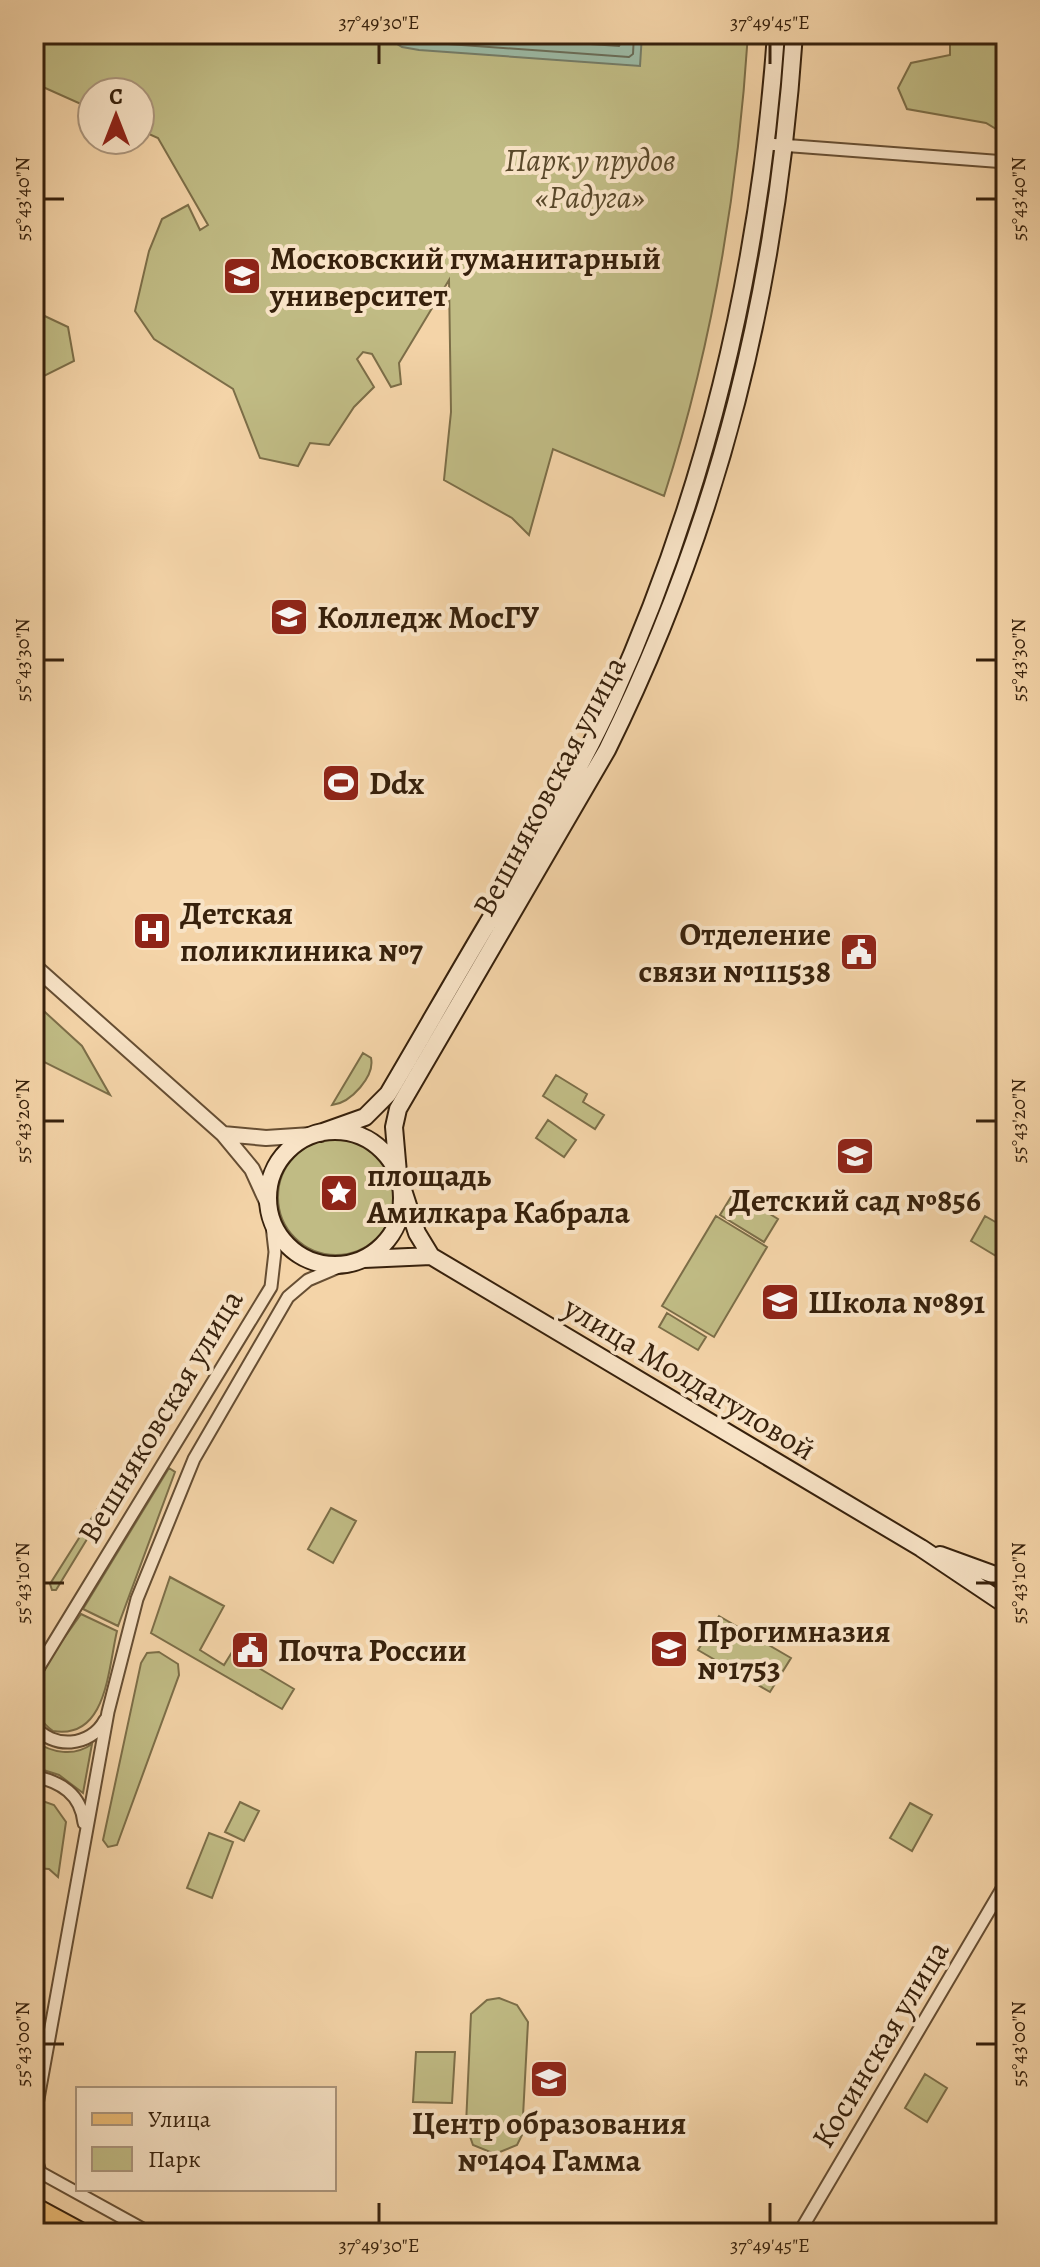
<svg xmlns="http://www.w3.org/2000/svg" width="1040" height="2267" font-family="Alegreya,serif">
	<rect width="100%" height="100%" fill="#f4d4a8"/>
	<filter id="stains"><feTurbulence type="fractalNoise" baseFrequency=".0025" numOctaves="4"/><feColorMatrix values="0 0 0 0 .2 0 0 0 0 .09 0 0 0 0 .02 0 0 0 .5 -.17"/></filter>
	<radialGradient id="worn" r=".72"><stop offset=".6" stop-color="#630" stop-opacity="0"/><stop offset="1" stop-color="#630" stop-opacity=".3"/></radialGradient>
	<path fill="#c0bb84" stroke="#7c6e48" stroke-width="2" d="M 34,34 L 748,34 C 738,190 712,347 664,496 L 553,449 L 529,535 L 512,518 L 444,480 L 451,412 L 449,280 L 399,363 L 401,384 L 391,387 L 372,354 L 363,352 L 357,359 L 374,387 L 354,407 L 329,445 L 310,443 L 298,466 L 260,458 L 233,389 L 154,339 L 135,311 L 149,251 L 162,219 L 188,205 L 200,230 L 208,225 L 158,138 L 140,130 L 140,92 L 92,92 L 92,109 L 34,83 Z
		M 950,34 L 1006,34 L 1006,135 L 986,123 L 907,109 L 898,88 L 911,63 L 950,55 Z
		M 34,311 L 68,327 L 74,361 L 34,381 Z
		M 34,1002 L 82,1046 L 110,1095 L 34,1057 Z
		M 363,1053 L 371,1058 C 375,1076 351,1103 332,1105 Z
		M 556,1075 L 587,1094 L 583,1102 L 604,1115 L 595,1129 L 543,1096 Z
		M 548,1120 L 576,1140 L 564,1157 L 536,1138 Z
		M278 1197a58 58 0 1 1 116 0a58 58 0 1 1-116 0Z
		M 734,1192 L 778,1219 L 764,1242 L 720,1215 Z
		M 716,1216 L 767,1247 L 714,1337 L 662,1306 Z
		M 985,1216 L 1006,1228 L 1006,1262 L 971,1241 Z
		M 667,1313 L 706,1337 L 698,1350 L 659,1327 Z
		M 169,1468 L 175,1472 L 118,1626 L 83,1609 Z
		M 98,1508 L 106,1508 L 56,1590 L 52,1590 L 50,1584 Z
		M 331,1508 L 356,1521 L 333,1563 L 308,1549 Z
		M 170,1577 L 224,1606 L 200,1650 L 224,1665 L 232,1652 L 294,1689 L 282,1709 L 151,1633 Z
		M 81,1614 L 117,1631 C 108,1669 107,1740 53,1731 C 10,1701 60,1645 81,1614 Z
		M 719,1616 L 791,1658 L 770,1692 L 698,1650 Z
		M 159,1652 L 178,1664 L 179,1675 L 117,1845 L 108,1847 L 103,1840 L 141,1663 L 147,1653 Z
		M 34,1741 C 52,1753 74,1757 92,1744 L 83,1793 L 59,1775 L 34,1767 Z
		M 34,1798 L 54,1805 L 66,1822 L 58,1877 L 49,1869 L 34,1868 Z
		M 240,1802 L 259,1811 L 244,1841 L 225,1832 Z
		M 910,1803 L 932,1815 L 912,1851 L 890,1838 Z
		M 209,1833 L 233,1842 L 212,1898 L 187,1888 Z
		M 499,1998 L 517,2005 L 528,2022 L 522,2135 L 517,2145 L 495,2154 L 473,2145 L 466,2125 L 471,2014 L 487,2000 Z
		M 416,2052 L 455,2052 L 452,2103 L 413,2102 Z
		M 925,2074 L 947,2088 L 927,2122 L 905,2108 Z"/>
	<path fill="#9cb9a4" stroke="#747c67" stroke-width="2" d="M 381,34 L 642,34 L 640,66 L 419,50 L 402,47 Z"/>
	<g fill="none" stroke-linecap="round" stroke-linejoin="round">
		<path stroke="#6a6d58" stroke-width="2" d="M 394,34 L 420,42 L 629,57 L 633,54 L 634,34
			M 445,34 L 619,46 L 624,34"/>
		<g stroke="#664e33" stroke-width="15">
			<path id="minor" d="M 767,144 L 1006,162
				M 34,1675 L 271,1287 L 275,1252 L 271,1217
				M 34,1725 C 52,1750 91,1747 105,1720
				M 34,1776 C 61,1782 81,1794 84,1823
				M 34,2121 L 108,1712 L 137,1599 L 194,1459 L 288,1297 L 308,1280 L 348,1263
				M 34,2153 L 40,2172
				M 34,2169 L 150,2233
				M 799,2233 L 1006,1882"/>
		</g>
		<g stroke="#664e33" stroke-width="18">
			<path id="tertiary" d="M 34,966 L 223,1134 L 252,1169 L 268,1204
				M 223,1134 L 266,1138 L 311,1135"/>
		</g>
		<g stroke="#37210c" stroke-width="20">
			<path id="secondary" d="M268 1198a67 67 0 1 1 134 0a67 67 0 1 1-134 0Z
				M 320,1133 L 365,1117 L 388,1094 C 424,1033 459,971 495,911 C 536,842 579,773 612,700 C 708,488 760,265 776,34
				M 398,1173 L 394,1127 L 398,1109 L 607,750 C 720,521 777,288 794,34
				M 402,1187 L 417,1233 L 431,1256 L 921,1548 L 1006,1605
				M 364,1259 L 431,1256
				M 940,1555 L 1006,1579"/>
		</g>
		<g stroke="#37210c" stroke-width="22">
			<path id="primary" d="M 34,2207 L 82,2233
				M 34,2232 L 36,2233"/>
		</g>
		<use href="#minor" stroke="#f8e3c6" stroke-width="11"/>
		<use href="#tertiary" stroke="#f8e3c6" stroke-width="14"/>
		<use href="#secondary" stroke="#f8e3c6" stroke-width="16"/>
		<use href="#primary" stroke="#eaba74" stroke-width="18"/>
	</g>
	<path fill="none" stroke="#37210c" stroke-width="3" d="M 379,44 L 379,64M 770,44 L 770,64M 44,199 L 64,199M 976,199 L 996,199M 44,660 L 64,660M 976,660 L 996,660M 44,1121 L 64,1121M 976,1121 L 996,1121M 44,1583 L 64,1583M 976,1583 L 996,1583M 44,2044 L 64,2044M 976,2044 L 996,2044M 379,2203 L 379,2223M 770,2203 L 770,2223"/>
	<defs>
		<g id="university-square" transform="scale(2)"><rect x="-9" y="-9" width="18" height="18" rx="4" fill="#8f2418" stroke="#f8e3c6"/><path d="M0-5L7-2L0 1L-7-2ZM-4 1L0 2.5L4 1V4Q0 6-4 4Z" fill="#fff"/></g>
		<g id="stadium-square" transform="scale(2)"><rect x="-9" y="-9" width="18" height="18" rx="4" fill="#8f2418" stroke="#f8e3c6"/><path d="M0-5a6.5 5 0 1 0 0 10a6.5 5 0 1 0 0-10ZM-3.5-1.8h7v3.6h-7Z" fill="#fff"/></g>
		<g id="hospital-square" transform="scale(2)"><rect x="-9" y="-9" width="18" height="18" rx="4" fill="#8f2418" stroke="#f8e3c6"/><path d="M-5-5h3v3.5h4V-5h3V5h-3V1.5h-4V5h-3Z" fill="#fff"/></g>
		<g id="civic-square" transform="scale(2)"><rect x="-9" y="-9" width="18" height="18" rx="4" fill="#8f2418" stroke="#f8e3c6"/><path d="M-.6-6.5H3V-4.5H.6V-3L4-1V1h2V6H-6V1h2V-1L-.6-3ZM-1.2 2.5V6h2.4V2.5Z" fill="#fff"/></g>
		<g id="school-square" transform="scale(2)"><rect x="-9" y="-9" width="18" height="18" rx="4" fill="#8f2418" stroke="#f8e3c6"/><path d="M0-5L7-2L0 1L-7-2ZM-4 1L0 2.5L4 1V4Q0 6-4 4Z" fill="#fff"/></g>
		<g id="sight-square" transform="scale(2)"><rect x="-9" y="-9" width="18" height="18" rx="4" fill="#8f2418" stroke="#f8e3c6"/><path d="M0-6L1.8-2.2L6-1.7L2.9 1.2L3.7 5.4L0 3.3L-3.7 5.4L-2.9 1.2L-6-1.7L-1.8-2.2Z" fill="#fff"/></g>
	</defs>
	<g fill-rule="evenodd">
		<use href="#university-square" x="242" y="276"/>
		<use href="#university-square" x="289" y="617"/>
		<use href="#stadium-square" x="341" y="783"/>
		<use href="#hospital-square" x="152" y="931"/>
		<use href="#civic-square" x="859" y="952"/>
		<use href="#school-square" x="855" y="1156"/>
		<use href="#sight-square" x="339" y="1193"/>
		<use href="#school-square" x="780" y="1302"/>
		<use href="#school-square" x="669" y="1649"/>
		<use href="#civic-square" x="250" y="1650"/>
		<use href="#school-square" x="549" y="2079"/>
	</g>
	<g text-anchor="middle" dominant-baseline="central" stroke-width="8" stroke-linejoin="round" paint-order="stroke">
		<g font-size="32" font-style="italic" fill="#59482a" stroke="#f8e3c6">
			<text x="590" y="160">Парк у прудов<tspan x="590" dy="37">«Радуга»</tspan></text>
		</g>
		<g font-size="32" font-weight="bold" fill="#37210c" stroke="#f8e3c6" text-anchor="start">
			<text x="270" y="258">Московский гуманитарный<tspan x="270" dy="37">университет</tspan></text>
			<text x="317" y="617">Колледж МосГУ</text>
			<text x="369" y="783">Ddx</text>
			<text x="180" y="913">Детская<tspan x="180" dy="37">поликлиника №7</tspan></text>
			<text x="831" y="934" text-anchor="end">Отделение<tspan x="831" dy="37">связи №111538</tspan></text>
			<text x="367" y="1175">площадь<tspan x="367" dy="37">Амилкара Кабрала</tspan></text>
			<text x="855" y="1200" text-anchor="middle">Детский сад №856</text>
			<text x="808" y="1302">Школа №891</text>
			<text x="697" y="1631">Прогимназия<tspan x="697" dy="37">№1753</tspan></text>
			<text x="278" y="1650">Почта России</text>
			<text x="549" y="2123" text-anchor="middle">Центр образования<tspan x="549" dy="37">№1404 Гамма</tspan></text>
		</g>
		<g font-size="32" fill="#37210c" stroke="#f8e3c6">
			<text transform="translate(549 786) rotate(-62)">Вешняковская улица</text>
			<text transform="translate(690 1378) rotate(31)">улица Молдагуловой</text>
			<text transform="translate(160 1416) rotate(-59)">Вешняковская улица</text>
			<text transform="translate(880 2044) rotate(-59)">Косинская улица</text>
		</g>
	</g>
	<rect width="1040" height="2267" fill="none" stroke="#f4d4a8" stroke-width="88"/>
	<rect x="76" y="2087" width="260" height="104" fill="#f8e3c6" stroke="#ab957c" stroke-width="2"/>
	<rect x="92" y="2113" width="40" height="12" fill="#eaba74" stroke="#ab957c" stroke-width="2"/>
	<text x="148" y="2127" font-size="24" fill="#37210c">Улица</text>
	<rect x="92" y="2147" width="40" height="24" fill="#c0bb84" stroke="#ab957c" stroke-width="2"/>
	<text x="148" y="2167" font-size="24" fill="#37210c">Парк</text>
	<g transform="translate(116 116)"><circle r="38" fill="#f8e3c6" stroke="#ab957c" stroke-width="2"/>
	<path d="M0-6L14 30L0 20L-14 30Z" fill="#8f2418"/>
	<text y="-12" font-size="22" font-weight="bold" text-anchor="middle" fill="#37210c">С</text>
	</g>
	<rect x="44" y="44" width="952" height="2179" fill="none" stroke="#37210c" stroke-width="3"/>
	<g font-size="20" text-anchor="middle" fill="#37210c">
		<text x="379" y="29">37°49'30"E</text>
		<text x="770" y="29">37°49'45"E</text>
		<text transform="translate(22 199) rotate(-90)" y="7">55°43'40"N</text>
		<text transform="translate(1018 199) rotate(-90)" y="7">55°43'40"N</text>
		<text transform="translate(22 660) rotate(-90)" y="7">55°43'30"N</text>
		<text transform="translate(1018 660) rotate(-90)" y="7">55°43'30"N</text>
		<text transform="translate(22 1121) rotate(-90)" y="7">55°43'20"N</text>
		<text transform="translate(1018 1121) rotate(-90)" y="7">55°43'20"N</text>
		<text transform="translate(22 1583) rotate(-90)" y="7">55°43'10"N</text>
		<text transform="translate(1018 1583) rotate(-90)" y="7">55°43'10"N</text>
		<text transform="translate(22 2044) rotate(-90)" y="7">55°43'00"N</text>
		<text transform="translate(1018 2044) rotate(-90)" y="7">55°43'00"N</text>
		<text x="379" y="2252">37°49'30"E</text>
		<text x="770" y="2252">37°49'45"E</text>
	</g>
	<rect width="100%" height="100%" filter="url(#stains)"/>
	<rect width="100%" height="100%" fill="url(#worn)"/>
</svg>
